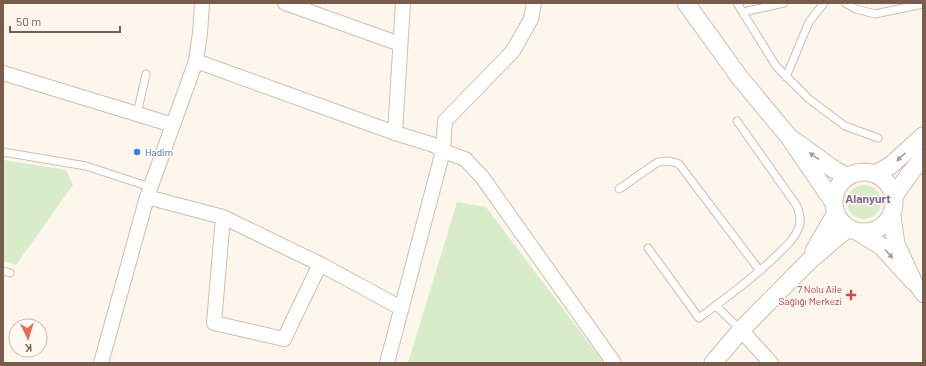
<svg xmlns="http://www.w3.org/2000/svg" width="926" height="366" font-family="Barlow,sans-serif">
	<rect width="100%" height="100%" fill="#fdf6ec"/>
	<path fill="#d8ecc9" d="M 4,160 L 66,170 L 73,185 L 16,265 L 3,261 Z
		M847 202a17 17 0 1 1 34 0a17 17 0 1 1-34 0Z
		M 457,202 L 486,207 L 604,363 L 408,363 Z"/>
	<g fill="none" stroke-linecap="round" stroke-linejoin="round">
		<g stroke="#d1beb0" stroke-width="9">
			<path id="service" d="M 737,3 L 776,66 L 809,99 L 845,126 L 878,138
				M 845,3 L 856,9 L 875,14 L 923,4
				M 743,12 L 784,3
				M 786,77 L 809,22 L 824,3
				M 137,114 L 146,74
				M 3,152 L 86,166 L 150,187
				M 619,189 L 658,162 L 670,161 L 679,164 L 760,271
				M 648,248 L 699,318 C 726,298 752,279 776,256 C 785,247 795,239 799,227 C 802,220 799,213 797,206 L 737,121
				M 3,271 L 10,273
				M 716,306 L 741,330"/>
		</g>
		<g stroke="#d1beb0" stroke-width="16">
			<path id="minor" d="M 285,3 L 400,44
				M 196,61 L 395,133 L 434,145 L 443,151 L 465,159 L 482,177 L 614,363
				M 3,73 L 173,125
				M 395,133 L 403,3
				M 147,197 L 223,217 L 320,264 L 401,308
				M 223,217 L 214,323 L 284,339 L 320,264
				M 913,281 L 923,295
				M 741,330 L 771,363
				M 101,363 L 147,197 L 196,61 L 200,33 L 202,3
				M 387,363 L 443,151 L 445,121 L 513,51 L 531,19 L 534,3"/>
		</g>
		<g stroke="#d1beb0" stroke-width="19">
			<path id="tertiary" d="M 686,3 L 740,78 L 789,137
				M834 202a30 30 0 1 1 60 0a30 30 0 1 1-60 0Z
				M 876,174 L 891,165 L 923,136
				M 894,196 L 911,172 L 923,158
				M 834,203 L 789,137 L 832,168 L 847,177
				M 858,232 L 881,246 L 913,281 L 896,244 L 892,216
				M 814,251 L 836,213
				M 713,363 L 741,330 L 808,262 L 848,228"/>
		</g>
		<use href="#service" stroke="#fff" stroke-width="7"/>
		<use href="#minor" stroke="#fff" stroke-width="14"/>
		<use href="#tertiary" stroke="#fff" stroke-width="17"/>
	</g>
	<defs><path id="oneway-solid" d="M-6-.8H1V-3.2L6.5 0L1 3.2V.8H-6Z"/></defs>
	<g fill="#af9d94">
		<use href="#oneway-solid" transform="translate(814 156) rotate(-145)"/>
		<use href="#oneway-solid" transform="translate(901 157) rotate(137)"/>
		<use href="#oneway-solid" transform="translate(889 254) rotate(48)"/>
	</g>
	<circle fill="#3f7fe0" stroke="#fffaf3" stroke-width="1.5" cx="137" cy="152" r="4"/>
	<path fill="#e0444e" stroke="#fffaf3" stroke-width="1.5" d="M849 289h4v4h4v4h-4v4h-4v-4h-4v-4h4z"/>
	<g text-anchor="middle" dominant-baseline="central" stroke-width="3" stroke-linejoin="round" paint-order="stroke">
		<g font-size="10" fill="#366cbe" stroke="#fffaf3" text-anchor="start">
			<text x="145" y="152">Hadim</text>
		</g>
		<g font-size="10" fill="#be3a42" stroke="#fffaf3" text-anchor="end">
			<text x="842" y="289">7 Nolu Aile<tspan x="842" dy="12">Sağlığı Merkezi</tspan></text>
		</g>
		<g font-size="12" font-weight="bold" fill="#846695" stroke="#fffaf3">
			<text x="868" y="198">Alanyurt</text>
		</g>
	</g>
	<rect width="926" height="366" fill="none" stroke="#7a5c4d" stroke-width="8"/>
	<g transform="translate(28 338) rotate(176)"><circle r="19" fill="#fffaf3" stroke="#cabbb1"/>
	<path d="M0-3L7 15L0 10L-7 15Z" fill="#e76f51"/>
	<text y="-6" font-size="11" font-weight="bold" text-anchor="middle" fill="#7a5c4d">K</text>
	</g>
	<path d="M10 26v6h110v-6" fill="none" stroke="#7a5c4d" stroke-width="2"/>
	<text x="16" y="26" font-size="12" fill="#7a5c4d" stroke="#fffaf3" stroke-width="3" paint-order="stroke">50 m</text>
</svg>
